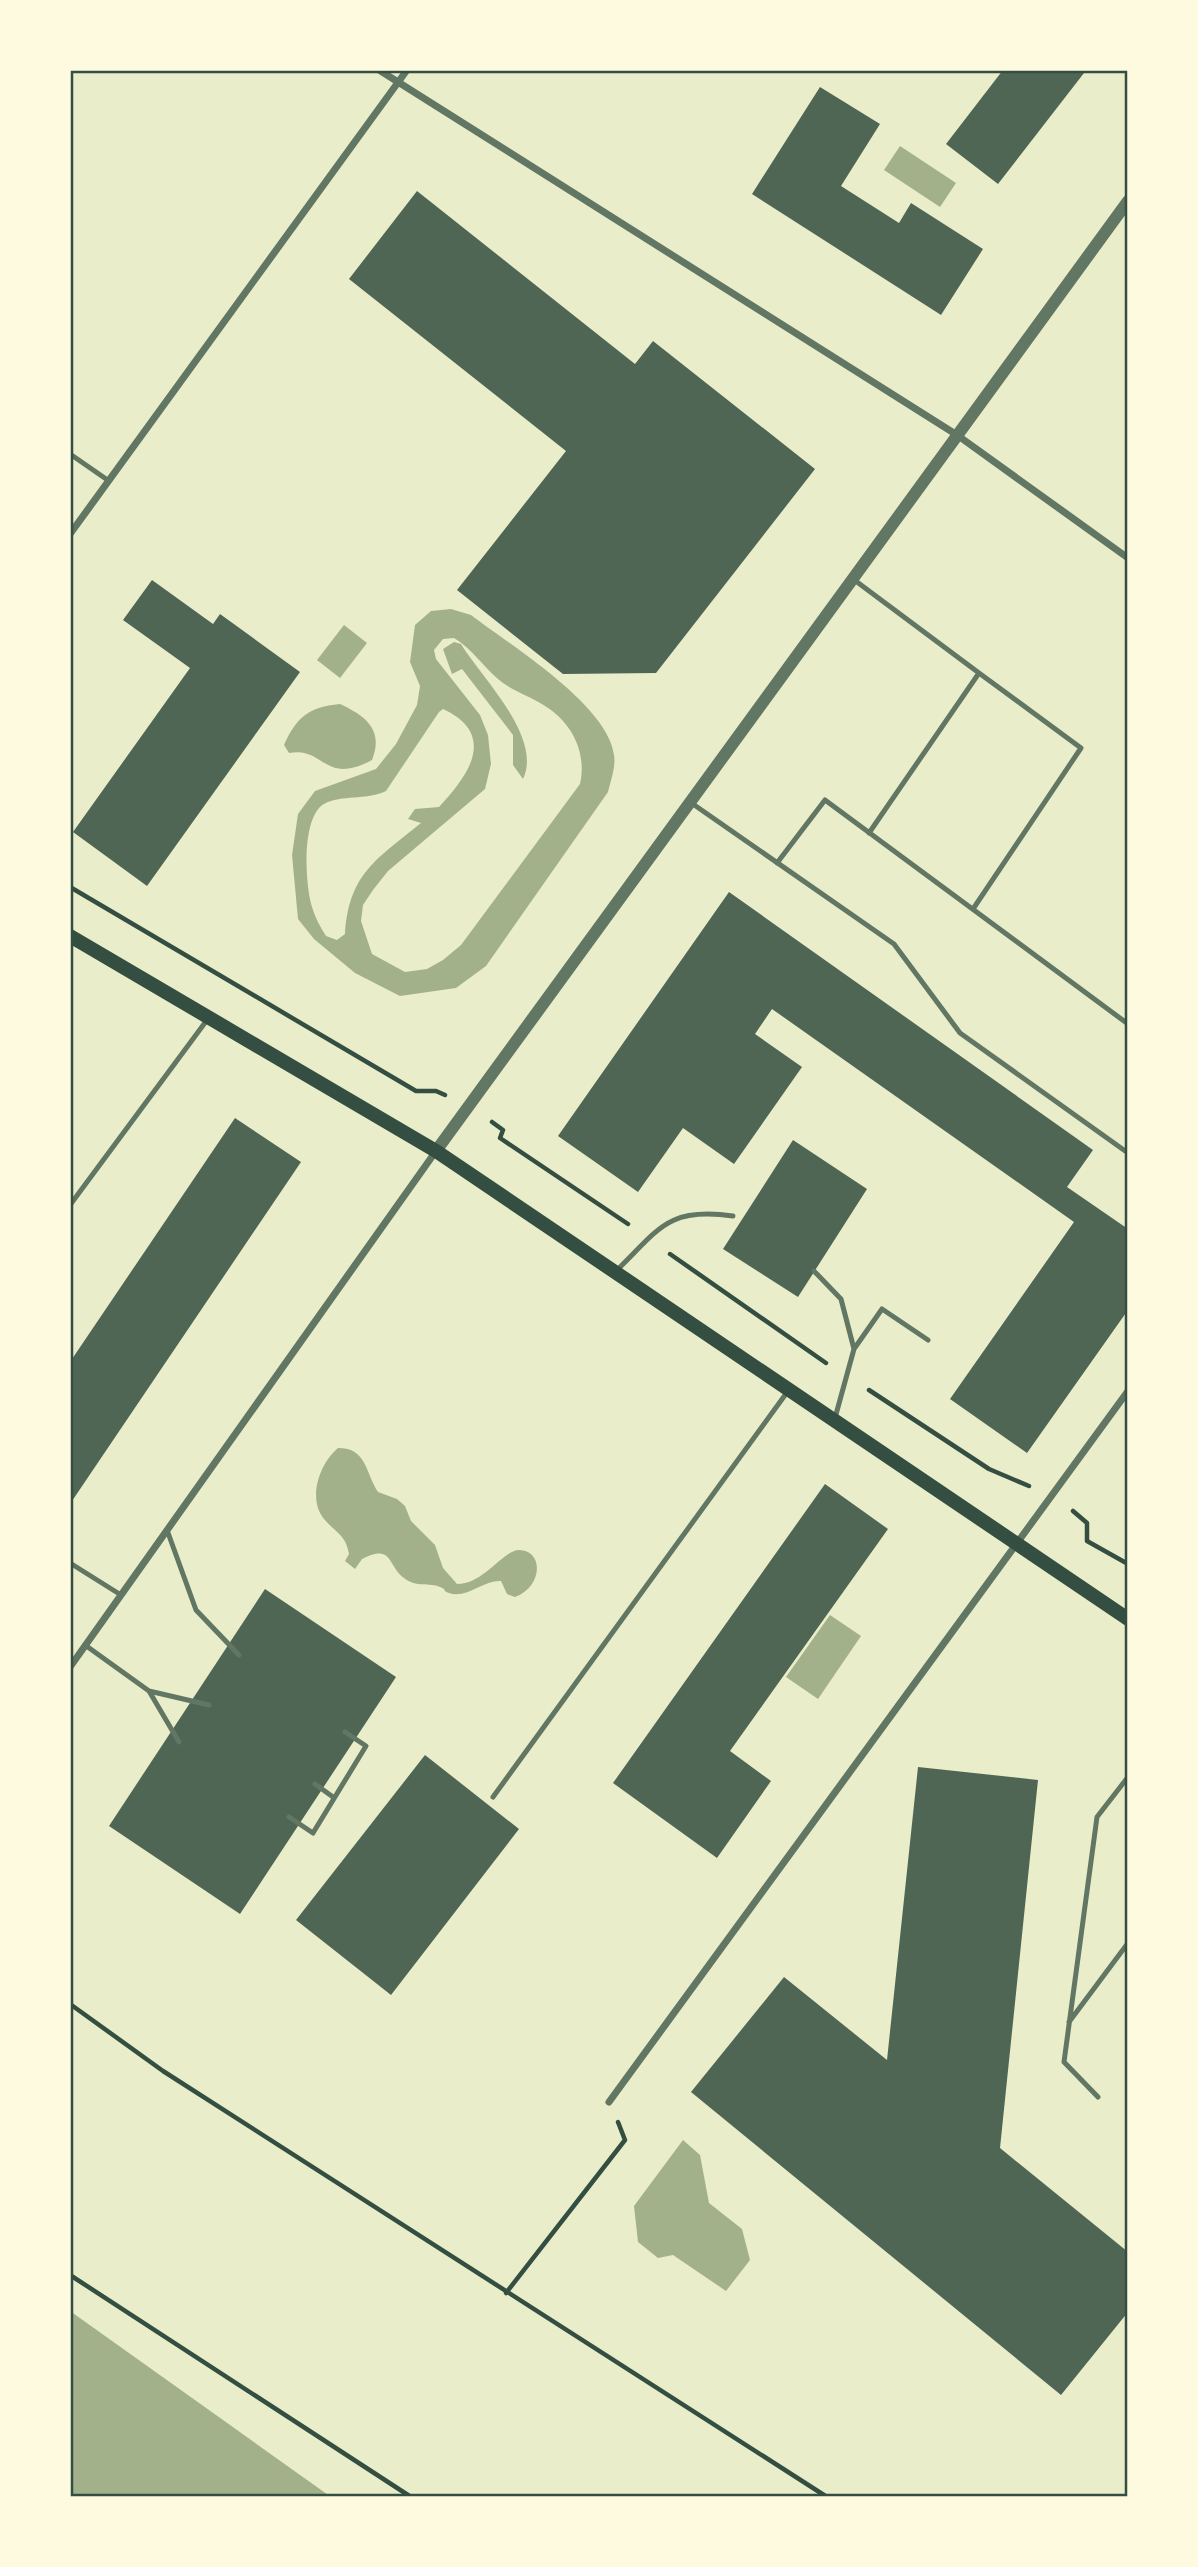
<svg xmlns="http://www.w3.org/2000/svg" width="1198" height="2567" font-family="'PT Sans Narrow',sans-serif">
	<rect width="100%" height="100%" fill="#e9edc9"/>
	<path fill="#a3b18a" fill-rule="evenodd" d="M 900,146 L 956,183 L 940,207 L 884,170 Z
		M 451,609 L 471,615 C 510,645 608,705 614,755 C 616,766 611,780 608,792 L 486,966 L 456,988 L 400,996 L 355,973 L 314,939 L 298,919 L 292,855 L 298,814 L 315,791 L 376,769 L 396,744 L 417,705 L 420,686 L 410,662 L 415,625 L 431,611 ZM 454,638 C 472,649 482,665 498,679 C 512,691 530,696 545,706 C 572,723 587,752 580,784 L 461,945 L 443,960 L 427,969 L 405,972 L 372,954 L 361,921 L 363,905 L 373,890 L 388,871 L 485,789 L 491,764 L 488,735 L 480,715 L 436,659 L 434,650 L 443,639 ZM 443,709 C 499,735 467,777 439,807 L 415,809 L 408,819 L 421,823 C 377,859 349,873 345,934 L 337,940 L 326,936 C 320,927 315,917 312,907 C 305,885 301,817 324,804 C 342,794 365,801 386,791 L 439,712 Z
		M 344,625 L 367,643 L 340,678 L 317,660 Z
		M 454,642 L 461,644 C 481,677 543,737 523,779 L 513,765 L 513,735 L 462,669 L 452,674 L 443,649 Z
		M 340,704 C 366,716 384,730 372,760 C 323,786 325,746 289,753 L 284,745 C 297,717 308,707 340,704 Z
		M 338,1448 C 367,1448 365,1472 378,1492 L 397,1499 L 405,1506 L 411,1521 L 435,1545 L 443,1568 L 457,1584 C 484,1584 503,1550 519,1550 C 544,1550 543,1587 515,1597 L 507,1594 L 501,1581 C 483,1580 467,1599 449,1593 C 441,1590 448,1590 440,1587 C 430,1582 416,1588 404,1578 C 387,1565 393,1543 362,1559 L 355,1569 L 345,1561 L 349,1554 C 346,1535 336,1533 324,1519 C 307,1498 320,1463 338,1448 Z
		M 830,1615 L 861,1636 L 818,1699 L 786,1677 Z
		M 683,2140 L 700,2155 L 709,2203 L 742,2229 L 750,2260 L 726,2291 L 673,2255 L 658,2258 L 638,2242 L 634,2206 Z
		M 70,2311 L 331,2497 L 70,2497 Z"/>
	<path fill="#4f6655" d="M 1003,70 L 1079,70 L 1084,73 L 998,184 L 946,144 Z
		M 820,87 L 880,124 L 841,186 L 899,223 L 911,203 L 983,249 L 941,315 L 752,194 Z
		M 417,191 L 635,364 L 653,341 L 815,469 L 656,673 L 563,674 L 457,590 L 566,451 L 349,279 Z
		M 152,580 L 213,624 L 220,614 L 300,672 L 147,886 L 73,832 L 190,668 L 123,620 Z
		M 729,892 L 1093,1150 L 1067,1187 L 1128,1229 L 1128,1310 L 1027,1453 L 950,1399 L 1074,1222 L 772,1009 L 755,1034 L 802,1067 L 734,1164 L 683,1128 L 638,1192 L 558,1136 Z
		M 235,1118 L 301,1162 L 72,1501 L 70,1362 Z
		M 793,1140 L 867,1189 L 798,1297 L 723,1249 Z
		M 825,1484 L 888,1529 L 730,1751 L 771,1781 L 717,1858 L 613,1783 Z
		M 265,1589 L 396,1677 L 240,1914 L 109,1826 Z
		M 425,1755 L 519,1829 L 391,1995 L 296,1920 Z
		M 918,1767 L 1038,1780 L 1000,2148 L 1128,2252 L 1128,2312 L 1061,2395 L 691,2092 L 784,1977 L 887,2060 Z"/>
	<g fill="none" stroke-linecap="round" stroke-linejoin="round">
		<path stroke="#344e41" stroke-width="4.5" d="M 70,887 L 416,1091 L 436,1091 L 445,1095
			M 492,1122 L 503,1130 L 500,1138 L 628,1224
			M 670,1254 L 826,1363
			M 869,1390 L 989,1469 L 1029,1486
			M 1073,1511 L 1087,1523 L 1087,1541 L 1128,1564
			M 70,2004 L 163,2071 L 827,2497
			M 70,2275 L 411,2497
			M 506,2293 L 625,2140 L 618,2122"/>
		<path stroke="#617663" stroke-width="5" d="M 70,454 L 109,481
			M 853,579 L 979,673
			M 690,802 L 894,944 L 960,1033 L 1128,1153
			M 869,833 L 979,673 L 1081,748 L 973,909
			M 777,863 L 825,800 L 1128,1024
			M 70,1205 L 207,1020
			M 617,1270 C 660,1228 668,1207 733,1216
			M 814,1271 L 841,1299 L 854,1349 L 835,1418
			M 854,1349 L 882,1309 L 928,1340
			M 167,1530 L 196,1610 L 239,1655
			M 70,1563 L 121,1595
			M 85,1645 L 149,1691 L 179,1742
			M 149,1691 L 209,1705
			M 315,1784 L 333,1797
			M 493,1797 L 788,1391
			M 289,1817 L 313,1833 L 366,1746 L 345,1732
			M 1069,2022 L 1128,1943
			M 1098,2097 L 1064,2062 L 1097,1817 L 1128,1777"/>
		<path stroke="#617663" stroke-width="7" d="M 379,70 L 957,435 L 1128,558
			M 70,534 L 407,70
			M 70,1667 L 436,1151
			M 609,2102 L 1128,1391"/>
		<path stroke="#617663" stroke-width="12" d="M 436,1151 L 1128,201"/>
		<path stroke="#344e41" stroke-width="14" d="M 70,936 L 436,1151 L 1128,1619"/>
	</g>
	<rect width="1198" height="2567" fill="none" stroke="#fefae0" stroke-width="144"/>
	<rect x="72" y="72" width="1054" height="2423" fill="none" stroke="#344e41" stroke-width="2.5"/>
</svg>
